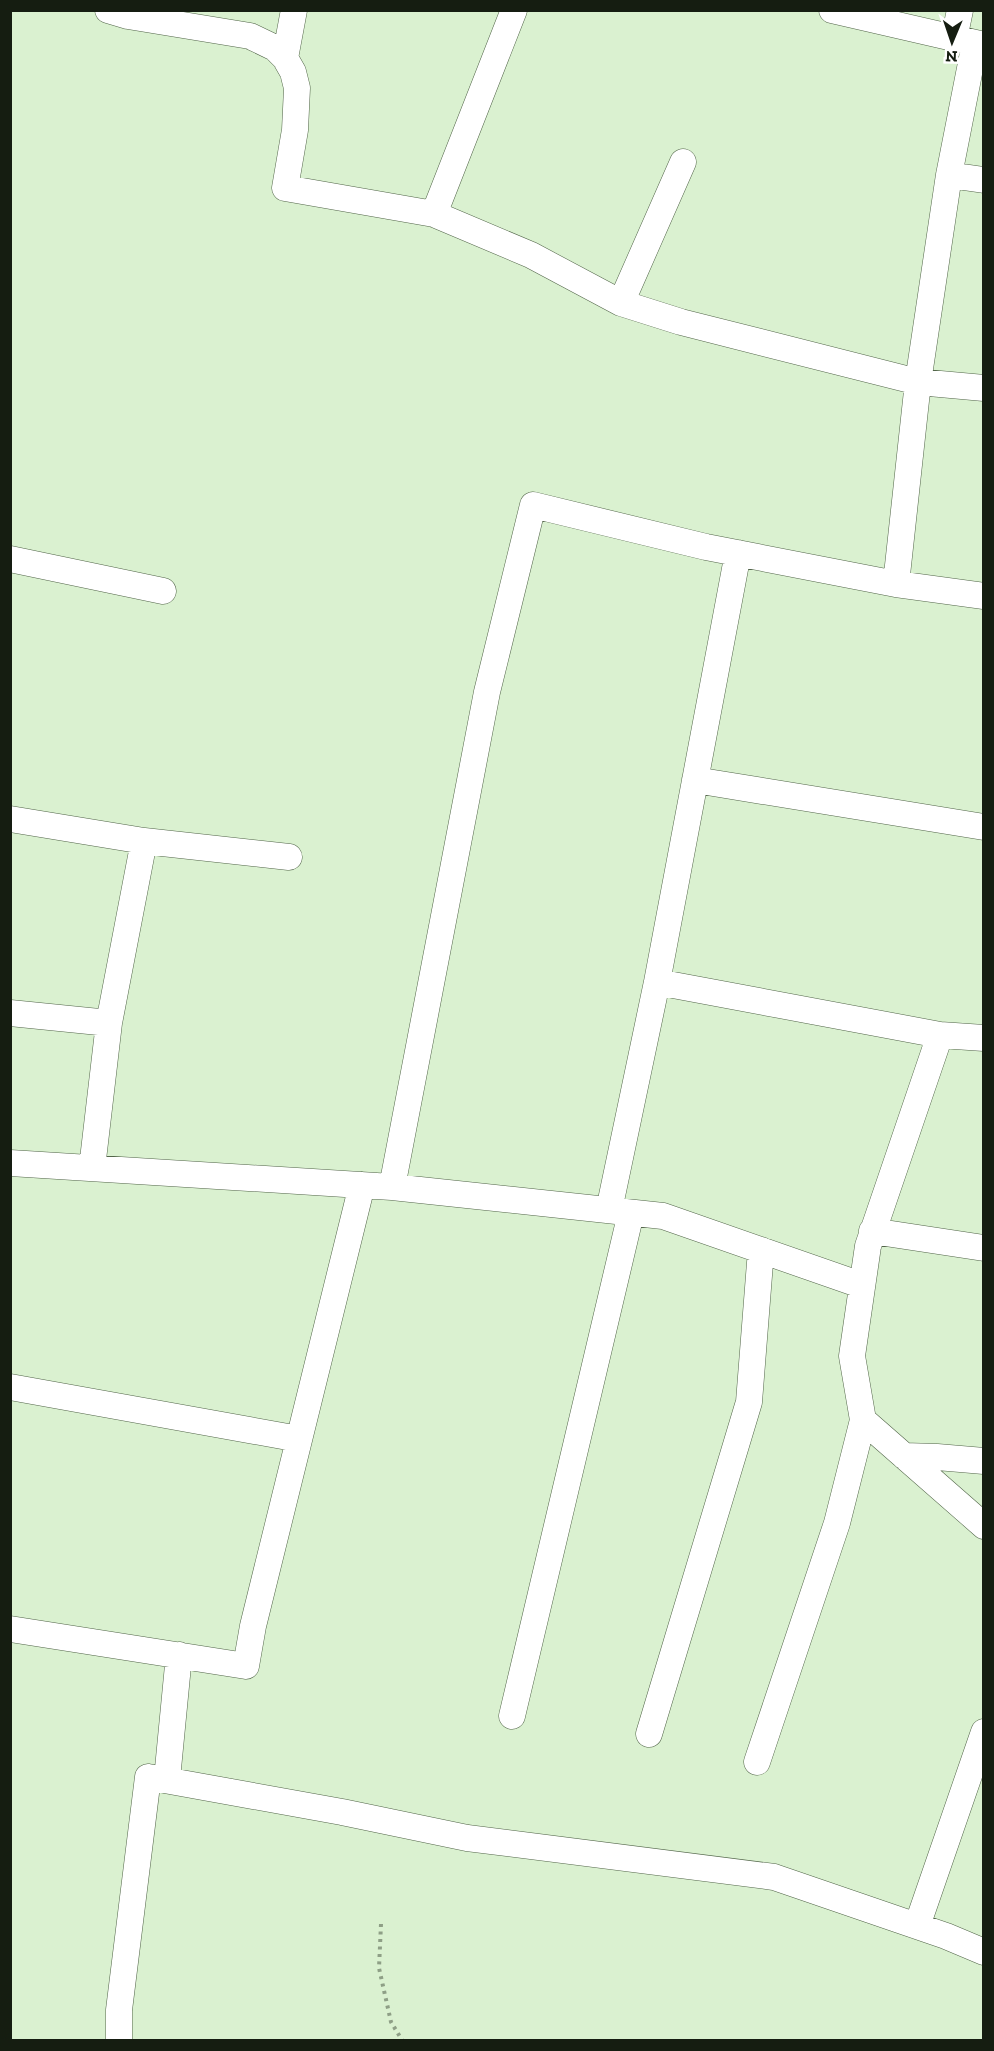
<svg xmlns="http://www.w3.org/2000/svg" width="994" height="2051" font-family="'Zilla Slab',serif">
	<rect width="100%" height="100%" fill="#daf1d0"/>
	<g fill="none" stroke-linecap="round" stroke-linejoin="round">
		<g stroke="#526549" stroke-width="27">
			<path id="street" d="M 108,10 L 128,16 L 250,36 L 275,48 L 285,58 L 293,72 L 297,88 L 295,130 L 285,188 L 434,214 L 531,255 L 621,303 L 681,322 L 918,382 L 984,388
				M 832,10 L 984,45
				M 954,39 L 960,10
				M 285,58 L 294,10
				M 949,175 L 984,180
				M 434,214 L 514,10
				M 621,303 L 683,162
				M 10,559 L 163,591
				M 896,584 L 918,382 L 949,175 L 975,43
				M 695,780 L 984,827
				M 10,819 L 144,841 L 289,857
				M 657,982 L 940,1035 L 984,1038
				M 10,1013 L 109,1023
				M 940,1035 L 868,1246 L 852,1356 L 863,1420 L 984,1526
				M 10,1163 L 392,1187 L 663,1216 L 861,1285
				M 92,1168 L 109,1023 L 144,841
				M 392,1187 L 487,692 L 533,505 L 706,547 L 896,584 L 984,596
				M 609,1210 L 657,982 L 738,553
				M 872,1231 L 984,1248
				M 10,1387 L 299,1439
				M 904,1456 L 937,1457 L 984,1461
				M 10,1629 L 246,1666 L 253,1626 L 362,1185
				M 512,1716 L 631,1213
				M 649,1734 L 749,1402 L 761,1250
				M 757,1762 L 837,1523 L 863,1420
				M 167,1779 L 179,1655
				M 917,1926 L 984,1732
				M 119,2040 L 119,2010 L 148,1777 L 342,1812 L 467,1838 L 774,1877 L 946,1936 L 984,1952"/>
		</g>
		<path stroke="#8e9f86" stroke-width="4" stroke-dasharray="3 4.5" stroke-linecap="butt" d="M 381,1924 L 379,1968 L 391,2022 L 402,2040"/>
		<use href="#street" stroke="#fff" stroke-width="26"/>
	</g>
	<rect width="994" height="2051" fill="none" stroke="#151d11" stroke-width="24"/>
	<g transform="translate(952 42) rotate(182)" stroke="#ffffff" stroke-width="4.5" paint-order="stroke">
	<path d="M0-4.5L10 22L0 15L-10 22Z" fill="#151d11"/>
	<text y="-9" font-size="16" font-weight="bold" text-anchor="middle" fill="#151d11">N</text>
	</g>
</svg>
